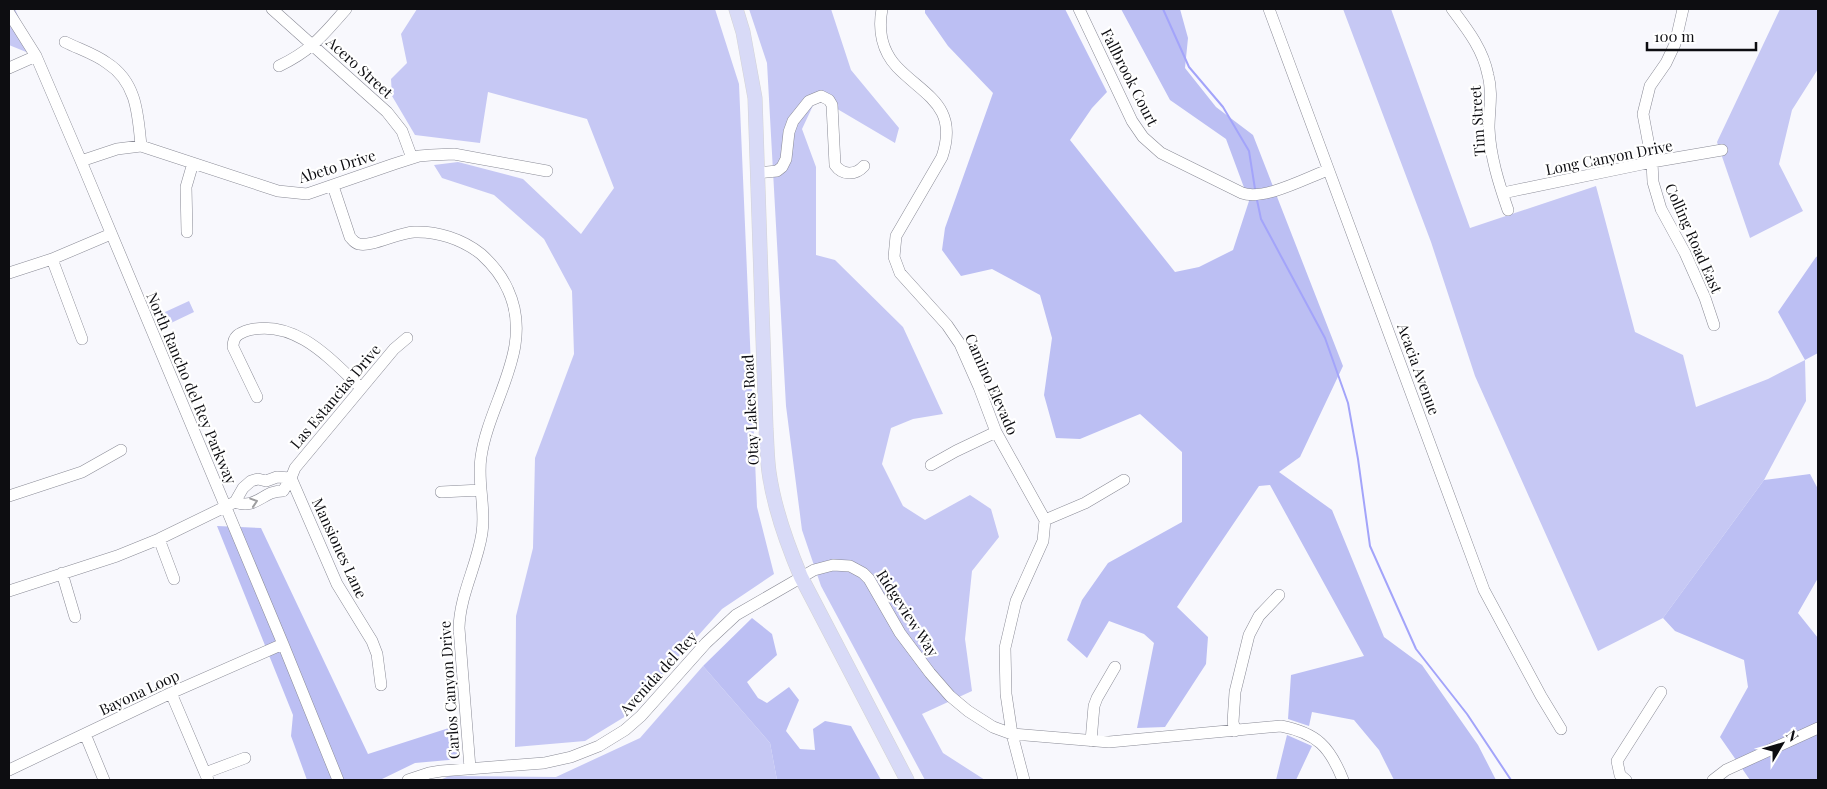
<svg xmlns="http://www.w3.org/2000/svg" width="1827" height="789" font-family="'Playfair Display',serif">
	<rect width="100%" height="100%" fill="#f8f8fd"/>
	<path fill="#c6c8f4" d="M 9,9 L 15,9 L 36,56 L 9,45 Z
		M 417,9 L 715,9 L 739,84 L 757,507 L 774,574 L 722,609 L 626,716 L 585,741 L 515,747 L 516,616 L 533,548 L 535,458 L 574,354 L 572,291 L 544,239 L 494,195 L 442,178 L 434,165 L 458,162 L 523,179 L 581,234 L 614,188 L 587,119 L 488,92 L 480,143 L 415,135 L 392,96 L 391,79 L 407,63 L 401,34 Z
		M 749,9 L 831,9 L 851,70 L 899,128 L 895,143 L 817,97 L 802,129 L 816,167 L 816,255 L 835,260 L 903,327 L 943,414 L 913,419 L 891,428 L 882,464 L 903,506 L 925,520 L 970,495 L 991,509 L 999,537 L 972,571 L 965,639 L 972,691 L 922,714 L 943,753 L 985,780 L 925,780 L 821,586 L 802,530 L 786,406 L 767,63 Z
		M 1343,9 L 1391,9 L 1470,228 L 1596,186 L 1635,332 L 1683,355 L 1696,407 L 1768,379 L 1805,360 L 1806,401 L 1764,480 L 1663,618 L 1598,651 L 1475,376 L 1431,242 Z
		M 1780,9 L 1818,9 L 1818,69 L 1792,110 L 1779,164 L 1803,211 L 1750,238 L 1717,142 Z
		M 189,301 L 194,312 L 171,323 L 165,312 Z
		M 703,666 L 770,743 L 777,780 L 440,780 L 449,776 L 556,777 L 640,738 Z"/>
	<path fill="#bcbff3" d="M 925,9 L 1065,9 L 1107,92 L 1092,108 L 1070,140 L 1175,272 L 1199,267 L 1233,250 L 1249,201 L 1226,139 L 1170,100 L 1121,9 L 1180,9 L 1188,38 L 1185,68 L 1216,107 L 1253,135 L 1343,366 L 1300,457 L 1279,472 L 1332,510 L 1384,637 L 1422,665 L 1478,745 L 1496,780 L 1394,780 L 1379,750 L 1354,720 L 1312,712 L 1309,726 L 1288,719 L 1291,675 L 1364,656 L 1270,485 L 1259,486 L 1177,607 L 1208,637 L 1206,664 L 1165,727 L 1137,728 L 1154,643 L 1144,634 L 1109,621 L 1087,658 L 1067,640 L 1082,600 L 1108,563 L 1182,522 L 1182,452 L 1140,414 L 1080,439 L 1056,438 L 1044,395 L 1052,338 L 1040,295 L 992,269 L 961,276 L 942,250 L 945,228 L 993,93 L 948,46 L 925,13 Z
		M 1818,256 L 1818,353 L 1805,360 L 1778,312 L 1816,257 Z
		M 1810,474 L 1818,489 L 1818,578 L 1798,613 L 1818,638 L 1818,780 L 1750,780 L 1720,737 L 1748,687 L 1744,660 L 1675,631 L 1663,618 L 1764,480 Z
		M 217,526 L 261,528 L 368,754 L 452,727 L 460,759 L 415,763 L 380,780 L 307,780 L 291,736 L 293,715 Z
		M 752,618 L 772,634 L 777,655 L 747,682 L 758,698 L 767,703 L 789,687 L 799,700 L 786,731 L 800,749 L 815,750 L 813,729 L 825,721 L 851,726 L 881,780 L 777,780 L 770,743 L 703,666 Z
		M 1287,735 L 1312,746 L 1296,780 L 1276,780 Z"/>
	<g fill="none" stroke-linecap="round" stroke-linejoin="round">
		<path stroke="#a3a4fa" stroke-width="2" d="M 1163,9 L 1189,67 L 1223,107 L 1249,151 L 1255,189
			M 1257,200 L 1261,219 L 1325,338 L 1348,403 L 1358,459 L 1370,546 L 1416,649 L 1467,714 L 1511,780"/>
		<g stroke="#8a8b96" stroke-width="12">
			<path id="minor" d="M 272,9 L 387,112 L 402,131 L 412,158
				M 882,9 C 878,30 882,51 897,67 C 925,96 959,106 942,157 L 896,236 L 894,257 L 900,273 L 947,325 L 960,344 L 979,387 L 996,432 L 1045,520 L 1043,541 L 1016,601 L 1005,648 L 1006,694 L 1012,734 L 1024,780
				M 1079,9 L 1132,121 L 1143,137 L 1161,153 L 1242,193 C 1264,201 1306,178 1328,170
				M 1269,9 L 1484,590 L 1541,696 L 1561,729
				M 1452,9 C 1467,29 1483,49 1488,75 C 1493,93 1489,110 1489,128 C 1490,156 1499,184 1508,210
				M 1683,9 L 1675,44 L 1666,63 L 1650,86 L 1643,114 L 1652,162 L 1653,182 L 1661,209 L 1685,253 L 1705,298 L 1714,325
				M 9,13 L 36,56 L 81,161 L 283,644 L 338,780
				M 65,42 C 79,49 95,54 107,63 C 137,82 138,115 141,146
				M 279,66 C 311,51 323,35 346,9
				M 9,68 L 36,56
				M 81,161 L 117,149 L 141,146 L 278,191 L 307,194 L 394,164 L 419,156 L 431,155 L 454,154 L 547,171
				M 758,173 L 777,171 L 782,167 L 786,159 L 789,132 L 793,121 L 809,101 L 821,96 L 829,100 L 832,105 L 835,165 C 842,175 855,176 864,166
				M 333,186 L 350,237 C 353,240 354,243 359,244 C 372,247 397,233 414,232 C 437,231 462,239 481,254 C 492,264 502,276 508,290 C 535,348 489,401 481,457 C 477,482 486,508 482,533 C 477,566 460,594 459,628 L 470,768
				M 1503,193 L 1652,162 L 1722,150
				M 187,232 L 186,187 L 193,163
				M 52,259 L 82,339
				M 9,273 L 52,259 L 111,234
				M 257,397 L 233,347 C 233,336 239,333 249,330 C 296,319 330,359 361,388
				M 931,465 L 956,451 L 996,432
				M 291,478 L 337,584 L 372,641 L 377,654 L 381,685
				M 441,492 L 481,490
				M 9,496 L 82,472 L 121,450
				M 235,502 C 251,508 258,499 271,493 C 274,492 279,491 283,491 L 291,478 L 295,468 L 394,349 L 407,338
				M 1045,520 L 1085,503 L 1124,480
				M 159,539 L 174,579
				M 62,573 L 75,617
				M 9,591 L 117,556 L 159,539 L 235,502 L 243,488 L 251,481 L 258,479 L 266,481 L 277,477 L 291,478
				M 171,693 L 208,780
				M 1235,731 L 1233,722 L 1235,692 L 1249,635 L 1259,616 L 1279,595
				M 85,734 L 104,780
				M 1091,741 L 1094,706 L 1097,698 L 1115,667
				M 9,770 L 171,693 L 283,644
				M 205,773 L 245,758
				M 408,780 L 429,773 L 441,771 L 544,763 L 571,757 L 599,746 L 625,730 L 641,716 L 706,643 L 736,615 L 814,570 L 833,565 L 850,566 L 863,573 L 869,579 L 900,633 L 930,673 L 950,696 L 968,711 L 993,727 L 1012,734 L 1109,742 L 1281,726 C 1317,733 1330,747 1343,780
				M 1626,780 L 1620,775 L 1617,761 L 1661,692
				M 1713,780 L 1726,770 L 1818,728"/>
		</g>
		<g stroke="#d3d3d4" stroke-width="15">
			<path id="major" d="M 736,9 L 743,32 L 755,98 L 766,429 C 767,443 767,458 769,472 C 774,508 787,544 801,577 L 907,780"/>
		</g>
		<use href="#minor" stroke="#fff" stroke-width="11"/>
		<use href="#major" stroke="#d8daf7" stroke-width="14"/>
	</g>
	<defs><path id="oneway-chevron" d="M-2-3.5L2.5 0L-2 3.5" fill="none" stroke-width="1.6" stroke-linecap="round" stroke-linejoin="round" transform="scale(1.25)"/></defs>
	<use stroke="#9e9ea0" href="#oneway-chevron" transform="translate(254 502) rotate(-18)"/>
	<g text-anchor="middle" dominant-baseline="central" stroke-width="4.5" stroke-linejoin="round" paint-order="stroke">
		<g font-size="15" fill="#0d0d11" stroke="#fff">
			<text transform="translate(360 67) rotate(42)">Acero Street</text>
			<text transform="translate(1130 77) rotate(63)">Fallbrook Court</text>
			<text transform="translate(1477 121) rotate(-94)">Tim Street</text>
			<text transform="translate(1609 157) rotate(-11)">Long Canyon Drive</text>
			<text transform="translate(337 166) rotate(-17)">Abeto Drive</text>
			<text transform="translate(1694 238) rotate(66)">Colling Road East</text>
			<text transform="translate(1419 369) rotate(70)">Acacia Avenue</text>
			<text transform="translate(992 384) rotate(66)">Camino Elevado</text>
			<text transform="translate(192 388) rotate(67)">North Rancho del Rey Parkway</text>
			<text transform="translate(335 396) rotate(-50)">Las Estancias Drive</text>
			<text transform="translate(750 410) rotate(-93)">Otay Lakes Road</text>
			<text transform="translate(340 548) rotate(65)">Mansiones Lane</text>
			<text transform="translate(908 613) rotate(57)">Ridgeview Way</text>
			<text transform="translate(658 673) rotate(-48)">Avenida del Rey</text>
			<text transform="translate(449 690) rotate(-94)">Carlos Canyon Drive</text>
			<text transform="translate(139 692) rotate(-25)">Bayona Loop</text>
		</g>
	</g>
	<rect width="1827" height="789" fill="none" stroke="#0d0d11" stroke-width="20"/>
	<g transform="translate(1782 744) rotate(52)" stroke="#ffffff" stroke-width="4" paint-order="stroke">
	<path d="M0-4L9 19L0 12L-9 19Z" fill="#0d0d11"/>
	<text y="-8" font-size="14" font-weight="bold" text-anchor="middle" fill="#0d0d11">N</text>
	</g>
	<path d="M1647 42v8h109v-8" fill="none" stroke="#0d0d11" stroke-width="2.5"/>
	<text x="1654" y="42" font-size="15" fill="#0d0d11" stroke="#ffffff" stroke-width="4" paint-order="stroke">100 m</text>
</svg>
